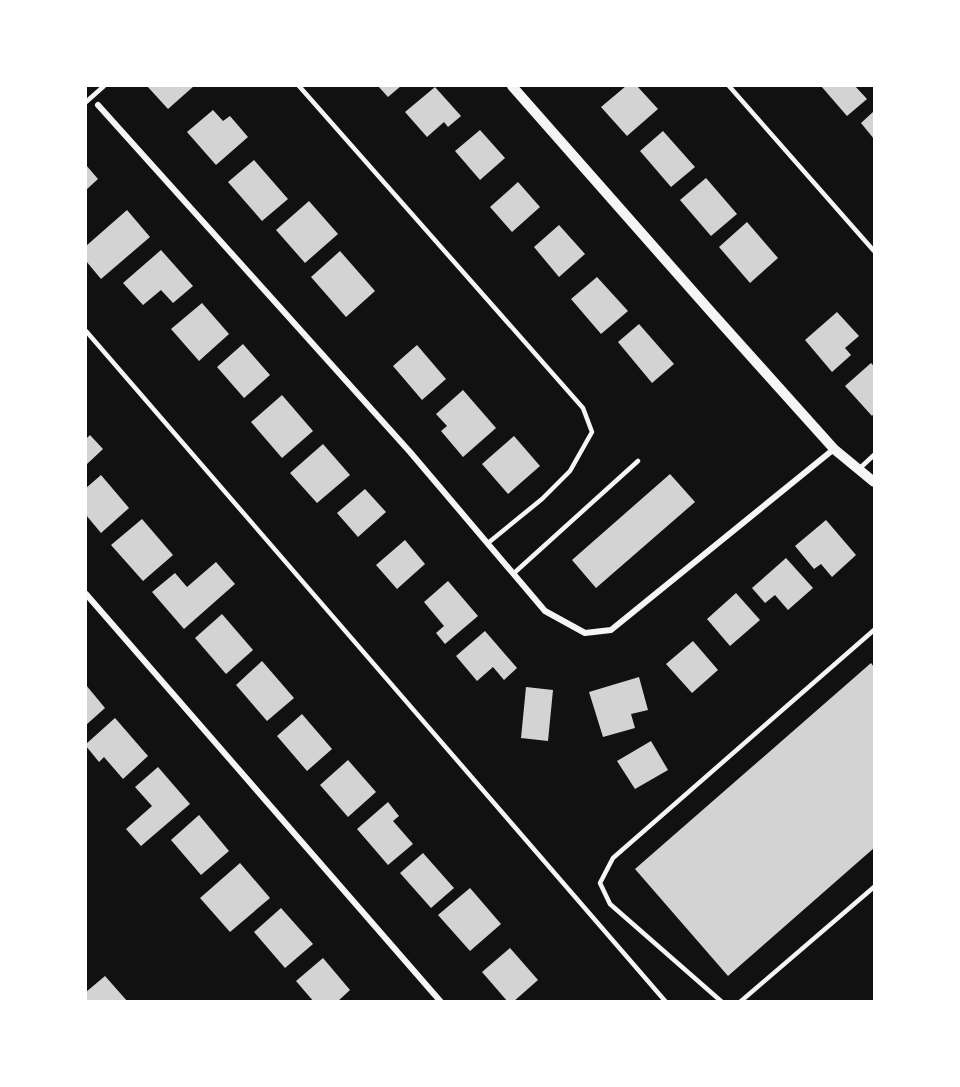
<svg xmlns="http://www.w3.org/2000/svg" width="960" height="1087" font-family="Rubik,sans-serif">
	<rect width="100%" height="100%" fill="#111"/>
	<path fill="#d3d3d3" d="M 147,86 L 194,86 L 168,109 Z
		M 378,86 L 401,86 L 388,97 Z
		M 626,86 L 637,86 L 658,109 L 627,136 L 601,107 Z
		M 821,86 L 855,86 L 867,99 L 847,116 Z
		M 435,87 L 461,116 L 448,127 L 444,122 L 427,137 L 405,112 Z
		M 213,110 L 223,121 L 230,116 L 248,137 L 216,165 L 187,132 Z
		M 874,111 L 874,139 L 861,123 Z
		M 480,130 L 505,158 L 480,180 L 455,151 Z
		M 663,131 L 695,167 L 671,187 L 640,151 Z
		M 254,160 L 288,199 L 262,221 L 228,182 Z
		M 86,165 L 98,179 L 86,190 Z
		M 706,178 L 737,214 L 711,236 L 680,200 Z
		M 518,182 L 540,207 L 512,232 L 490,207 Z
		M 309,201 L 338,234 L 305,263 L 276,230 Z
		M 127,210 L 150,237 L 101,279 L 86,261 L 86,246 Z
		M 747,222 L 778,258 L 750,283 L 719,247 Z
		M 559,225 L 585,254 L 559,277 L 534,247 Z
		M 161,250 L 193,286 L 173,303 L 161,290 L 143,305 L 123,283 Z
		M 340,251 L 375,291 L 346,317 L 311,277 Z
		M 597,277 L 628,311 L 601,334 L 571,299 Z
		M 202,303 L 229,334 L 199,361 L 171,329 Z
		M 837,312 L 859,336 L 845,348 L 851,355 L 832,372 L 805,340 Z
		M 639,324 L 674,364 L 652,383 L 618,342 Z
		M 243,344 L 270,375 L 244,398 L 217,367 Z
		M 417,345 L 446,379 L 422,400 L 393,366 Z
		M 871,363 L 874,366 L 874,413 L 872,416 L 845,386 Z
		M 463,390 L 496,428 L 463,457 L 441,431 L 447,426 L 436,414 Z
		M 282,395 L 313,431 L 282,458 L 251,422 Z
		M 90,435 L 103,449 L 86,465 L 86,439 Z
		M 514,436 L 540,466 L 508,494 L 482,464 Z
		M 323,444 L 350,475 L 317,503 L 290,473 Z
		M 670,474 L 695,502 L 596,588 L 572,560 Z
		M 101,475 L 129,508 L 101,533 L 86,515 L 86,488 Z
		M 365,489 L 386,512 L 358,537 L 337,513 Z
		M 142,519 L 173,555 L 143,581 L 111,545 Z
		M 826,520 L 856,555 L 832,577 L 821,564 L 814,569 L 795,546 Z
		M 405,540 L 425,564 L 397,589 L 376,565 Z
		M 786,558 L 813,588 L 788,610 L 775,595 L 765,603 L 752,588 Z
		M 216,562 L 235,584 L 184,629 L 152,592 L 175,573 L 187,587 Z
		M 448,581 L 478,616 L 445,644 L 436,633 L 444,626 L 424,602 Z
		M 736,593 L 760,620 L 730,646 L 707,619 Z
		M 222,614 L 253,650 L 226,674 L 195,638 Z
		M 485,631 L 517,668 L 504,680 L 493,667 L 477,681 L 456,656 Z
		M 693,641 L 718,670 L 692,693 L 666,664 Z
		M 262,661 L 294,698 L 267,721 L 236,685 Z
		M 871,663 L 874,667 L 874,848 L 728,976 L 635,869 Z
		M 639,677 L 648,710 L 631,714 L 635,728 L 603,737 L 589,692 Z
		M 86,685 L 105,708 L 86,725 Z
		M 526,687 L 553,690 L 548,741 L 521,738 Z
		M 302,714 L 332,749 L 307,771 L 277,736 Z
		M 115,718 L 148,756 L 123,779 L 104,757 L 99,762 L 86,746 L 86,744 Z
		M 651,741 L 668,770 L 635,789 L 617,761 Z
		M 348,760 L 376,792 L 348,817 L 320,785 Z
		M 158,767 L 190,804 L 141,846 L 126,829 L 152,806 L 135,787 Z
		M 388,802 L 399,816 L 393,821 L 413,844 L 388,865 L 357,829 Z
		M 199,815 L 229,851 L 201,875 L 171,840 Z
		M 423,853 L 454,888 L 431,908 L 400,873 Z
		M 240,863 L 270,898 L 230,932 L 200,898 Z
		M 470,888 L 501,924 L 470,951 L 438,915 Z
		M 281,908 L 313,944 L 285,968 L 254,932 Z
		M 510,948 L 538,980 L 513,1002 L 508,1002 L 482,972 Z
		M 323,958 L 350,990 L 337,1002 L 314,1002 L 296,981 Z
		M 105,976 L 128,1002 L 86,1002 L 86,992 Z"/>
	<g fill="none" stroke-linecap="round" stroke-linejoin="round">
		<path stroke="#f5f5f5" stroke-width="4.5" d="M 299,86 L 583,408 L 592,432 L 570,471 L 542,499 L 488,543
			M 729,86 L 874,251
			M 86,102 L 104,86
			M 86,331 L 666,1002
			M 859,469 L 874,455
			M 513,574 L 638,461
			M 722,1002 L 610,904 L 600,883 L 613,858 L 874,630
			M 740,1002 L 874,887"/>
		<path stroke="#f5f5f5" stroke-width="6" d="M 98,105 L 410,452 L 545,611 L 585,633 L 611,630 L 834,449
			M 86,594 L 441,1002"/>
		<path stroke="#f5f5f5" stroke-width="10" d="M 512,86 L 712,313 L 834,449 L 874,482"/>
	</g>
	<rect width="960" height="1087" fill="none" stroke="#ffffff" stroke-width="174"/>
</svg>
